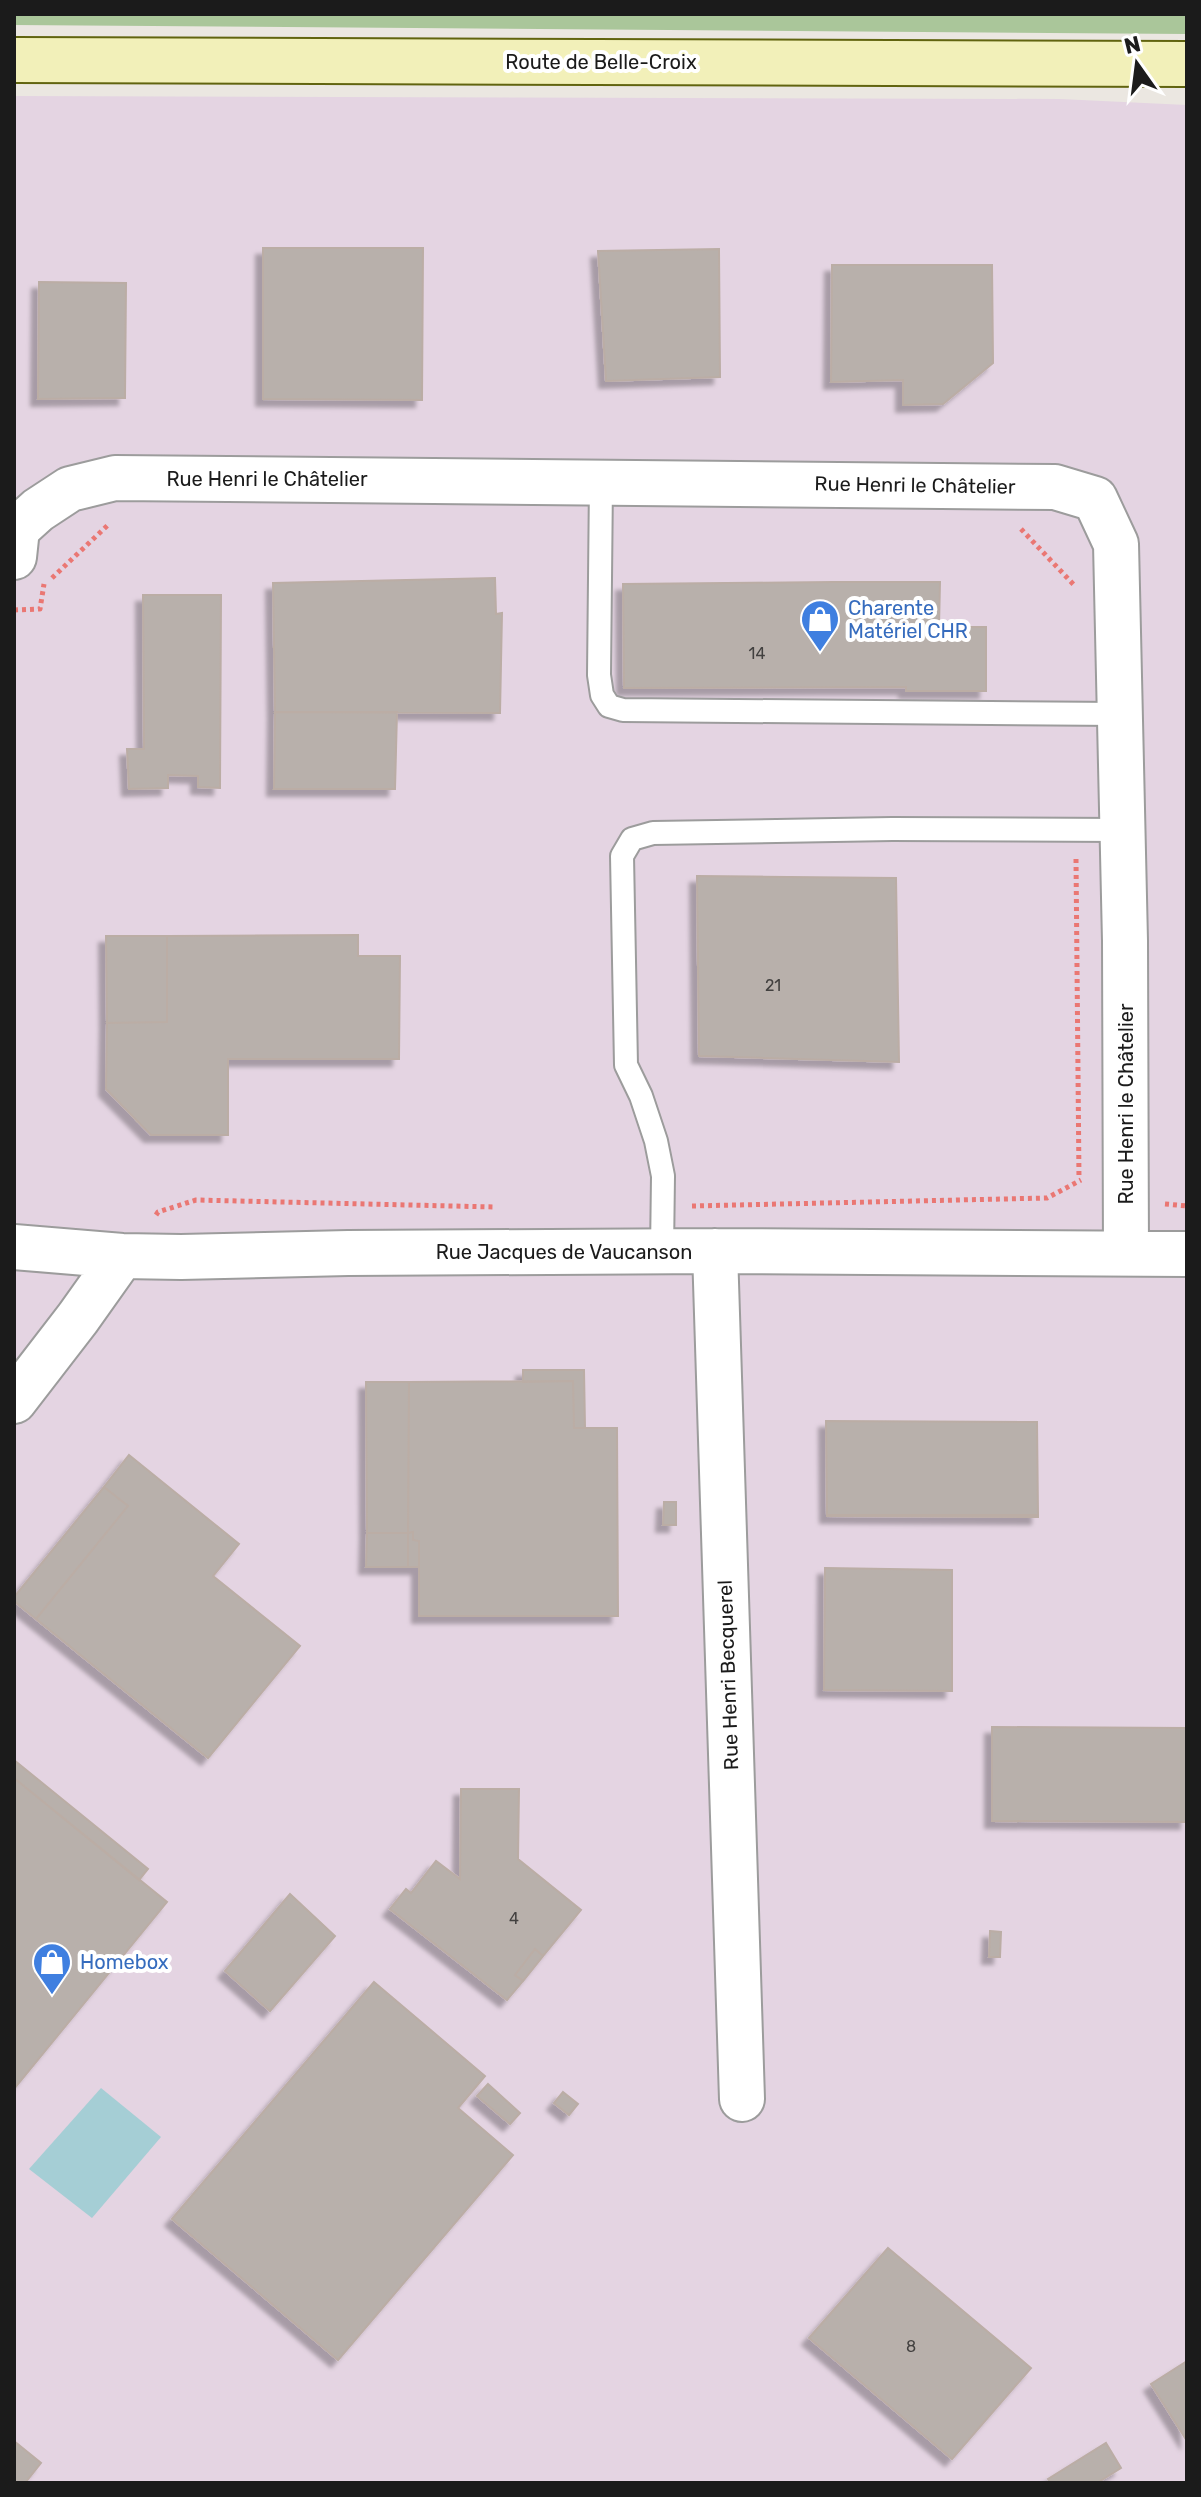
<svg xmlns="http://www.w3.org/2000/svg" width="1201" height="2497" font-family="Rubik,sans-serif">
	<defs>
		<filter id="shadow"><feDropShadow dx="-7" dy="7" stdDeviation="2" flood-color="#0004"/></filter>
	</defs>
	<rect width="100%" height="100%" fill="#ebe7e1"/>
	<path fill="#e4d4e2" d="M 14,96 L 1060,99 L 1187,105 L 1187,2483 L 14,2483 Z"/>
	<path fill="#aac69a" d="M 14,14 L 1187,14 L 1187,34 L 14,25 Z"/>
	<path fill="#a5ced5" d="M 101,2088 L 161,2137 L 92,2218 L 29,2169 Z"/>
	<path fill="#b8b0ab" stroke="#bbada5" stroke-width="2" filter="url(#shadow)" d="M 263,248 L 423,248 L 422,400 L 263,399 Z
		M 719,249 L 720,377 L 606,381 L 598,251 Z
		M 832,265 L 992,265 L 993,363 L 943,404 L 903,405 L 903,380 L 831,382 Z
		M 39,282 L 126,283 L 125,398 L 38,399 Z
		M 495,578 L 496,614 L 502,613 L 500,713 L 275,712 L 273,583 Z
		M 834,582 L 940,582 L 939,627 L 986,627 L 986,691 L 906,691 L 906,687 L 624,688 L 623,584 Z
		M 143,595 L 221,595 L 220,788 L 198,787 L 198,776 L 168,775 L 168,788 L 129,789 L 127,749 L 144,749 Z
		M 275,712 L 397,712 L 395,789 L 274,789 Z
		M 697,876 L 896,878 L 899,1062 L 699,1056 Z
		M 358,935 L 358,956 L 400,956 L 399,1059 L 228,1059 L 228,1135 L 151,1135 L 106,1089 L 107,1023 L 167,1022 L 167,936 Z
		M 106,936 L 167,936 L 167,1022 L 107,1023 Z
		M 523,1370 L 584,1370 L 585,1428 L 574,1428 L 573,1381 L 523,1382 Z
		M 573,1381 L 574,1428 L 617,1428 L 618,1616 L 419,1616 L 419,1541 L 413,1540 L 413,1532 L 408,1533 L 409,1382 Z
		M 366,1382 L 409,1382 L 408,1533 L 367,1533 Z
		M 826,1421 L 1037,1422 L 1038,1515 L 827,1515 Z
		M 129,1455 L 239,1544 L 213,1576 L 300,1646 L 208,1758 L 36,1619 L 128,1506 L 104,1487 Z
		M 104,1487 L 128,1506 L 36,1619 L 14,1601 L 14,1597 Z
		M 664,1502 L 676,1502 L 676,1525 L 663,1525 Z
		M 827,1515 L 1038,1515 L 1038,1517 L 827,1516 Z
		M 413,1532 L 413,1540 L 419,1541 L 419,1567 L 408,1567 L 408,1533 Z
		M 367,1533 L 408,1533 L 408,1567 L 366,1567 Z
		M 825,1568 L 952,1570 L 952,1691 L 824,1690 Z
		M 992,1727 L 1187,1728 L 1187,1822 L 992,1821 Z
		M 14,1760 L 148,1869 L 139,1880 L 14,1778 Z
		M 14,1778 L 167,1902 L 14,2089 Z
		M 461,1789 L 519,1789 L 518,1859 L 581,1910 L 543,1956 L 535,1949 L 515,1975 L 523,1981 L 507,2000 L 390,1909 L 406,1889 L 411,1893 L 436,1861 L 460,1879 Z
		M 290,1894 L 335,1936 L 270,2011 L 225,1971 Z
		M 990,1931 L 1001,1932 L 1000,1957 L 989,1957 Z
		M 535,1949 L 543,1956 L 523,1981 L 515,1975 Z
		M 374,1982 L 485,2076 L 458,2108 L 513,2155 L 338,2360 L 172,2219 Z
		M 488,2084 L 520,2113 L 510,2124 L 477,2096 Z
		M 563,2092 L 578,2104 L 569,2115 L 554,2103 Z
		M 888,2248 L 1031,2368 L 952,2459 L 809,2338 Z
		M 1187,2361 L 1187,2441 L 1151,2384 Z
		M 14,2441 L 41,2463 L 25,2483 L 14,2483 Z
		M 1106,2443 L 1121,2468 L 1097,2483 L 1051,2483 L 1048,2479 Z"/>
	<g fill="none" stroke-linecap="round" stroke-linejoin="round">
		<g stroke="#9c9c9c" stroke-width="26">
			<path id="lane" d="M 601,482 L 599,675 L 602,695 L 609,706 L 623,710 L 1120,714
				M 662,1251 L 663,1176 L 656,1141 L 641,1096 L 626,1065 L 622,856 L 632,839 L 653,833 L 892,829 L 1122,830"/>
		</g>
		<g stroke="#9c9c9c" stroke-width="48">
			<path id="street" d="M 14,557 L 17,529 L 38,510 L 70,489 L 115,478 L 1055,487 L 1095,499 L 1116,544 L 1125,941 L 1126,1253
				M 14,1247 L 122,1256 L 181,1257 L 348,1253 L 715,1251 L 1187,1254
				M 715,1251 L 742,2099
				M 14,1401 L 78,1318 L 122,1256"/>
		</g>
		<g stroke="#61640f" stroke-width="48">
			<path id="secondary" d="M 14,60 L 1187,64"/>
		</g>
		<path stroke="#ea7773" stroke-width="5" stroke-dasharray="4 4" stroke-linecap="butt" d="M 1021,529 L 1075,586
			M 52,578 L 109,524
			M 14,610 L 40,609 L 44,584
			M 1076,859 L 1079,1179
			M 1165,1204 L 1187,1206
			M 692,1206 L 1047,1198 L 1081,1180
			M 156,1215 L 158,1212 L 196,1200 L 494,1207"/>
		<use href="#lane" stroke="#fff" stroke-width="22"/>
		<use href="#street" stroke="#fff" stroke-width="44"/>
		<use href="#secondary" stroke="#f2f0b9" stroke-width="44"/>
	</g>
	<defs>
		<g id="shop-pin" transform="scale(2)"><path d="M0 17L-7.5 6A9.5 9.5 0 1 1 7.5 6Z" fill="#3f7fe0" stroke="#fff"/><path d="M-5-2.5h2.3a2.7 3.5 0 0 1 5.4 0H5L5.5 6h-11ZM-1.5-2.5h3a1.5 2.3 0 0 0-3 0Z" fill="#fff"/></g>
	</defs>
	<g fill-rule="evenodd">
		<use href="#shop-pin" x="820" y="619"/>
		<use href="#shop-pin" x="52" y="1962"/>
	</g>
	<g text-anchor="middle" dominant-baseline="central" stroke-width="8" stroke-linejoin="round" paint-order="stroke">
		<g font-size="16" fill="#42403f">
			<text x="757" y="653">14</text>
			<text x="773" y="985">21</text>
			<text x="514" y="1918">4</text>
			<text x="911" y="2346">8</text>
		</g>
		<g font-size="20" fill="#1b1b1b" stroke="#fff">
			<text x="601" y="62">Route de Belle-Croix</text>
			<text x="267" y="479">Rue Henri le Châtelier</text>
			<text transform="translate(915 485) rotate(1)">Rue Henri le Châtelier</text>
			<text transform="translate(1126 1104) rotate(-90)">Rue Henri le Châtelier</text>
			<text x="564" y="1252">Rue Jacques de Vaucanson</text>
			<text transform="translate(728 1675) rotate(-92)">Rue Henri Becquerel</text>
		</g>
		<g font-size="20" fill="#366cbe" stroke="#fff" text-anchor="start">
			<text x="848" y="608">Charente<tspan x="848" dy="23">Matériel CHR</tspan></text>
			<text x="80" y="1962">Homebox</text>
		</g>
	</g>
	<rect width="1201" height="2497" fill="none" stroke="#1b1b1b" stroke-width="32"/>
	<g transform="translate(1137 64) rotate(346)" stroke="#ffffff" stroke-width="6" paint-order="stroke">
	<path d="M0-6L14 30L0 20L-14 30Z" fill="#1b1b1b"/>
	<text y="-12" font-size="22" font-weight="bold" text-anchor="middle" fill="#1b1b1b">N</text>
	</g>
</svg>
